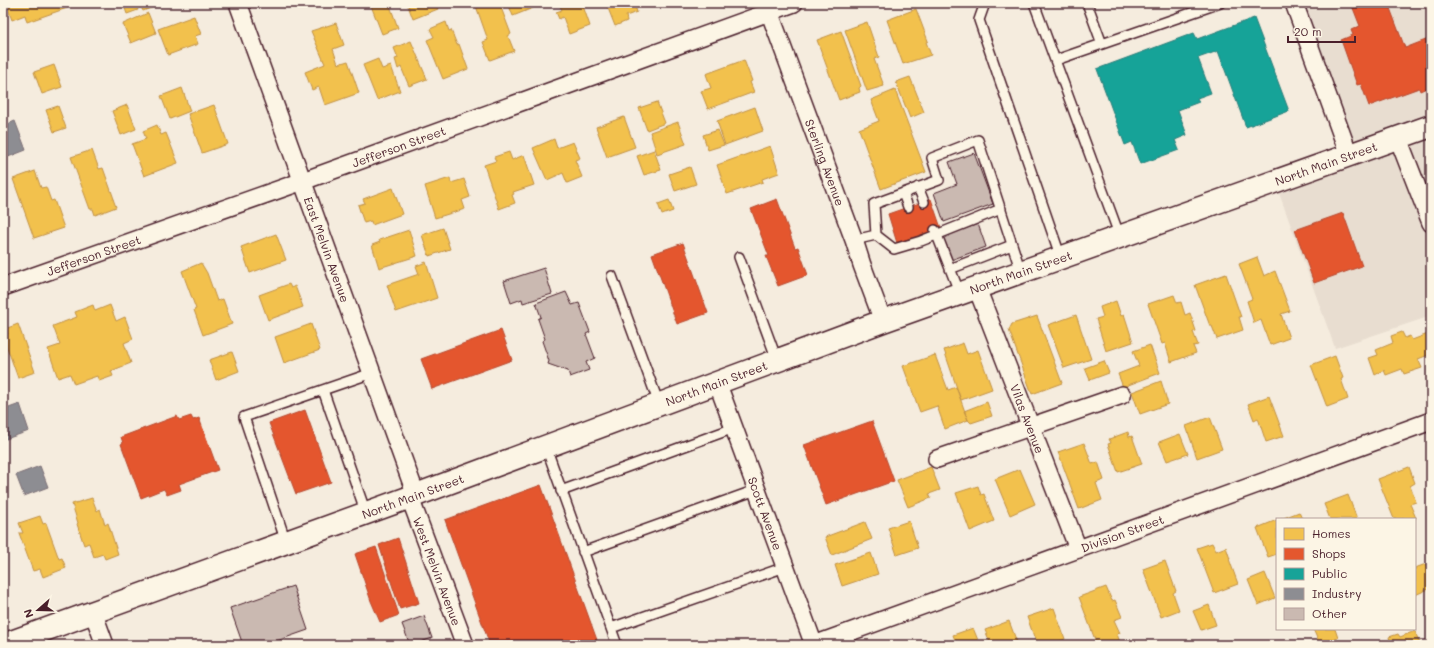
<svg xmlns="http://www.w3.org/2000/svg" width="1434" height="648" font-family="Mali,sans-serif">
	<rect width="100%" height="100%" fill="#f5ecde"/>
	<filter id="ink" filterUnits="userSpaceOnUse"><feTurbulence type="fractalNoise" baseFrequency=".025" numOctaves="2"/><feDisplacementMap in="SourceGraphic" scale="8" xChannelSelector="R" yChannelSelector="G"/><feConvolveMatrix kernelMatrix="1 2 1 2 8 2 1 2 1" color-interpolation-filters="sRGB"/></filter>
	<g filter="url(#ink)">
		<path fill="#e8ddd0" d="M 1302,3 L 1431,3 L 1431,316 L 1335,348 L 1275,182 L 1349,155 Z"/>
		<path fill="#f2c14e" stroke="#c09044" d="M 9,3 L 65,3 L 67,8 L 27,22 L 25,15 L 12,20 L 6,4 Z
			M 123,3 L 135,3 L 138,10 L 127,14 Z
			M 139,3 L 164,3 L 143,11 Z
			M 370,3 L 389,3 L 398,28 L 382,34 Z
			M 407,3 L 436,3 L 438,9 L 413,19 Z
			M 484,3 L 495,3 L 496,6 L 500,5 L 511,34 L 508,36 L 514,51 L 490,60 L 483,42 L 488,40 L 476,6 Z
			M 508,3 L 531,3 L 533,8 L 513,16 Z
			M 570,3 L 582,3 L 590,26 L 569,34 L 563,17 L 559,19 L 556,12 L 562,10 L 560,6 Z
			M 606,3 L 634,3 L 637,12 L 626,16 L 627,21 L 615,26 Z
			M 916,9 L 928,41 L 926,42 L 931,55 L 903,64 L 887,20 Z
			M 148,13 L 156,33 L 131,43 L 123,24 Z
			M 194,16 L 201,34 L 195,36 L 198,44 L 168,55 L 158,29 Z
			M 446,22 L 449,31 L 451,30 L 457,45 L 459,44 L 468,69 L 443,79 L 427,40 L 434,37 L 430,29 Z
			M 867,22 L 879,57 L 874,59 L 884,86 L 867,91 L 845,30 Z
			M 336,23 L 344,45 L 333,49 L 338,64 L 348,61 L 359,93 L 325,105 L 319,87 L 312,90 L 305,72 L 325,64 L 311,31 Z
			M 841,31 L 861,86 L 859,88 L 860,92 L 839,100 L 817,40 Z
			M 411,41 L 427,79 L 409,86 L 401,67 L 398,69 L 395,59 L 398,58 L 394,48 Z
			M 378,59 L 382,69 L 391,66 L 400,91 L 377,100 L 363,65 Z
			M 744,60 L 752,81 L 750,82 L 754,92 L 708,109 L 701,91 L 711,88 L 706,74 Z
			M 54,65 L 62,87 L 42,94 L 34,72 Z
			M 910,77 L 924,112 L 910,118 L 896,82 Z
			M 182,88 L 190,111 L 170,119 L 161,96 Z
			M 895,90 L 926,172 L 881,189 L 859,129 L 879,121 L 871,100 Z
			M 657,102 L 665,123 L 647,130 L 639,108 Z
			M 127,105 L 136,129 L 121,135 L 112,111 Z
			M 214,105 L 228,144 L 202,153 L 188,114 Z
			M 58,106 L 66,128 L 54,132 L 46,110 Z
			M 755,107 L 763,131 L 725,145 L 717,121 Z
			M 624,117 L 635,147 L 607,157 L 596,127 Z
			M 678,122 L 686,144 L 657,154 L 650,132 Z
			M 157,125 L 161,135 L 166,133 L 178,163 L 144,176 L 132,144 L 146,139 L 143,131 Z
			M 718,130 L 724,145 L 708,150 L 703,135 Z
			M 554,139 L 557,148 L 573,142 L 580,158 L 575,160 L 582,177 L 567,183 L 563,173 L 547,180 L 533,148 Z
			M 770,146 L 779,173 L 762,179 L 763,182 L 727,194 L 717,165 Z
			M 92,150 L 99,169 L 103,168 L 114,199 L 113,199 L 116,207 L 95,215 L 93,209 L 90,209 L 71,157 Z
			M 654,150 L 661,170 L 644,175 L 637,156 Z
			M 509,152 L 512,160 L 524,155 L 534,185 L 513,192 L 514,194 L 512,195 L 515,203 L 499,209 L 484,165 L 496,161 L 494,157 Z
			M 690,167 L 696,184 L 675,191 L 669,174 Z
			M 35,171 L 41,188 L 46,187 L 51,201 L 54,200 L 64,228 L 34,238 L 13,179 Z
			M 450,178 L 451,183 L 464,179 L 470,197 L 462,200 L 465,209 L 435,218 L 425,186 Z
			M 393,188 L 402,214 L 372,225 L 371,221 L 364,223 L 358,205 L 365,203 L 363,199 Z
			M 669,200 L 673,211 L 662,215 L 658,204 Z
			M 443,228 L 450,249 L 429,256 L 422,235 Z
			M 409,230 L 417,256 L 379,268 L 372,245 L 380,242 L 379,240 Z
			M 276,234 L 286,260 L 250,273 L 241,247 Z
			M 1257,257 L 1264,276 L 1275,271 L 1290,311 L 1281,314 L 1289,338 L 1270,345 L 1261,320 L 1254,323 L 1247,301 L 1252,299 L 1239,264 Z
			M 426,262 L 437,298 L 396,312 L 387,285 L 419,274 L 416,266 Z
			M 201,263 L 207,273 L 217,301 L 223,299 L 232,324 L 203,335 L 194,310 L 196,309 L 182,271 Z
			M 1226,274 L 1241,317 L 1239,317 L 1243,330 L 1217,339 L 1212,326 L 1210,326 L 1195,285 Z
			M 289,284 L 291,288 L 295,286 L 303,307 L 268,320 L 259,295 Z
			M 1174,295 L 1177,303 L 1181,302 L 1185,315 L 1190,313 L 1196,331 L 1193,332 L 1198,345 L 1193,346 L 1196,353 L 1171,362 L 1165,343 L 1162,344 L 1148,304 Z
			M 1116,301 L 1121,316 L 1124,314 L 1133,342 L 1106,351 L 1096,319 L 1103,317 L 1100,307 Z
			M 93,305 L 95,311 L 110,305 L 116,321 L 125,317 L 133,339 L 124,343 L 131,363 L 111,371 L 113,376 L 99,381 L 97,376 L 74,384 L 70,374 L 58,378 L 48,349 L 60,345 L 53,326 L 77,317 L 75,312 Z
			M 1076,315 L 1091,359 L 1064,368 L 1048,325 Z
			M 1037,316 L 1062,383 L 1032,394 L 1009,330 L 1012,324 Z
			M 18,324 L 35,372 L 18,378 L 3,336 L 8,334 L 5,329 Z
			M 311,324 L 320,350 L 284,363 L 275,337 Z
			M 1402,332 L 1405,338 L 1410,336 L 1412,340 L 1428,334 L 1431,343 L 1431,354 L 1418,359 L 1422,368 L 1404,374 L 1402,369 L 1386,375 L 1384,370 L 1375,375 L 1369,358 L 1378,355 L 1376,350 L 1393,343 L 1391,336 Z
			M 963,343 L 967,354 L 978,350 L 992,389 L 961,400 L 944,350 Z
			M 1150,345 L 1160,373 L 1123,387 L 1118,374 L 1139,366 L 1133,351 Z
			M 232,352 L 239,371 L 216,380 L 209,360 Z
			M 935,355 L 948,390 L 956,387 L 968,420 L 945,429 L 937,406 L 920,412 L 903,366 Z
			M 1335,356 L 1343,378 L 1341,379 L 1348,399 L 1327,407 L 1311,365 Z
			M 1104,361 L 1109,373 L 1090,380 L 1085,368 Z
			M 1161,381 L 1168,404 L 1140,414 L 1132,392 Z
			M 1269,396 L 1284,436 L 1266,442 L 1258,418 L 1254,420 L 1248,404 Z
			M 987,402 L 992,416 L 971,423 L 968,420 L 964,411 Z
			M 1210,417 L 1222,449 L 1197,458 L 1186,426 Z
			M 1128,432 L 1129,437 L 1132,436 L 1142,464 L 1118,472 L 1108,444 L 1111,443 L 1109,439 Z
			M 1180,434 L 1188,454 L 1167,461 L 1159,442 Z
			M 1084,443 L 1092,464 L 1098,462 L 1104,480 L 1096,483 L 1102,500 L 1079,509 L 1058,452 Z
			M 931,467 L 940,490 L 929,494 L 931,498 L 908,507 L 897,480 Z
			M 1409,467 L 1415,483 L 1410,486 L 1416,502 L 1410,504 L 1416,518 L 1394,519 L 1378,479 Z
			M 1020,469 L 1035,504 L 1010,515 L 995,479 Z
			M 978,486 L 981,495 L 984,494 L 994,521 L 970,531 L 956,493 Z
			M 1348,495 L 1357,519 L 1330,519 L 1324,504 Z
			M 92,498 L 97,511 L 100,509 L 105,525 L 108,523 L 118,554 L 105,559 L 103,554 L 94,557 L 89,543 L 84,545 L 77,524 L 78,523 L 72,504 Z
			M 1299,512 L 1302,519 L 1281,519 Z
			M 40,516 L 43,524 L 46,523 L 59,559 L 62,558 L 66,568 L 43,577 L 40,569 L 33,571 L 19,533 L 23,533 L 19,523 Z
			M 1277,520 L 1277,554 L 1268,557 L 1257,528 Z
			M 909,521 L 918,548 L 897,555 L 888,528 Z
			M 865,522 L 872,539 L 832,555 L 825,537 Z
			M 1212,543 L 1216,551 L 1226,547 L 1230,559 L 1229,559 L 1238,584 L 1214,593 L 1197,548 Z
			M 871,553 L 878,574 L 842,586 L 835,565 Z
			M 1165,561 L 1176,591 L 1173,593 L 1179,610 L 1161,617 L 1143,569 Z
			M 1426,564 L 1431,576 L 1431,588 L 1415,595 L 1415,568 Z
			M 1265,573 L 1275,598 L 1258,605 L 1248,580 Z
			M 1106,587 L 1112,601 L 1115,600 L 1122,617 L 1114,620 L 1120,633 L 1117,634 L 1121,645 L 1097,645 L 1079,597 Z
			M 1209,605 L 1216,625 L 1201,630 L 1193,611 Z
			M 1054,608 L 1065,639 L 1050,645 L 1037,645 L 1027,617 Z
			M 1009,621 L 1018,645 L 991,645 L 985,630 Z
			M 973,628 L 980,645 L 957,645 L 953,635 Z
			M 1313,629 L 1335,629 L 1338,638 L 1320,645 Z
			M 1415,631 L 1419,642 L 1420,642 L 1422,645 L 1391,645 L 1389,637 L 1398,634 L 1400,637 Z
			M 1362,641 L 1363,645 L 1352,645 Z"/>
		<path fill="#e4572e" stroke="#b6462d" d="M 1351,3 L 1388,3 L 1405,48 L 1431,38 L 1431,86 L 1420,91 L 1419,88 L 1369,106 L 1361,84 L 1357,85 L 1341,40 L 1353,35 L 1351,30 L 1360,26 Z
			M 1427,3 L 1431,3 L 1431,13 Z
			M 777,199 L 795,248 L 798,247 L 808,275 L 778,286 L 766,256 L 769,256 L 751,209 Z
			M 931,199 L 941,228 L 897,243 L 888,214 Z
			M 1343,213 L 1362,266 L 1314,283 L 1295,230 Z
			M 683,243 L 708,313 L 677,324 L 652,254 Z
			M 501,330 L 512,360 L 432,389 L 421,359 Z
			M 305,410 L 331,482 L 296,494 L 269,423 Z
			M 177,416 L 179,420 L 191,416 L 193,420 L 199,418 L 218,470 L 179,484 L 181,490 L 167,495 L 164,489 L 141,498 L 121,444 L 123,443 L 121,437 Z
			M 872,421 L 894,481 L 826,505 L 804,445 Z
			M 541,485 L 597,640 L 583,645 L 490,645 L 445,520 Z
			M 398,538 L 419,603 L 400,609 L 379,545 Z
			M 376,547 L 399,615 L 380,622 L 371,601 L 355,554 Z"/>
		<path fill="#17a398" stroke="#267b77" d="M 1254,18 L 1289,111 L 1246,127 L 1218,51 L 1198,58 L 1211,93 L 1197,98 L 1199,102 L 1178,110 L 1187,135 L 1175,140 L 1179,150 L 1140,164 L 1132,142 L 1125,145 L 1097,69 L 1194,33 L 1197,39 Z"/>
		<path fill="#8d8d92" stroke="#796c73" d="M 15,121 L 26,150 L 3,159 L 3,126 Z
			M 20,404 L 29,431 L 3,440 L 3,410 Z
			M 40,466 L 48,487 L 24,496 L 16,475 Z"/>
		<path fill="#cab9b1" stroke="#4a1f2b" d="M 974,153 L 993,204 L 944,222 L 934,193 L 957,184 L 949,162 Z
			M 978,224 L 986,247 L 951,260 L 943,237 Z
			M 544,268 L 552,294 L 523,303 L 522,299 L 511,303 L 504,281 Z
			M 566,292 L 572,305 L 579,303 L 590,332 L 586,334 L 595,358 L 586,362 L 589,370 L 570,377 L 568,371 L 548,364 L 549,361 L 542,341 L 545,339 L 538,319 L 541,317 L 536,303 Z
			M 293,586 L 308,630 L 265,645 L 243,645 L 230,608 Z
			M 424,616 L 432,638 L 413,645 L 410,645 L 402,624 Z"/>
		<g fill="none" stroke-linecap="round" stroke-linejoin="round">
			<g stroke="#4a1f2b" stroke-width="12">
				<path id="lane" d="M 985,3 L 979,20 L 1061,258
					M 1034,3 L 1120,237
					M 1087,3 L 1102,44
					M 1056,60 L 1220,3
					M 918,187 L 924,202
					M 903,193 L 908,207
					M 935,230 L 960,294
					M 876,235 L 894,249 L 921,241 L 1001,209
					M 854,240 L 876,235 L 874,204 L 939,180 L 932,158 L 978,140 L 1021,272
					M 739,257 L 777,360
					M 950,269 L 1012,245
					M 612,276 L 659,404
					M 323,390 L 366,513
					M 546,447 L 617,645
					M 561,491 L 734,428
					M 286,542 L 244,417 L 372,373
					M 583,552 L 756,490
					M 611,628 L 785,567"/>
			</g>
			<g stroke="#4a1f2b" stroke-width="20">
				<g id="street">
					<path id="s1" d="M 238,3 L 416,495"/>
					<path id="s2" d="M 766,3 L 854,240 L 862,265 L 883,321"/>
					<path d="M 1294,3 L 1349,155"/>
					<path d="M 1398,138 L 1431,223"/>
					<path id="s3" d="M 3,287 L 303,181 L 794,3"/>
					<path id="s4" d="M 977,288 L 1078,549"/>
					<path id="s5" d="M 717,382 L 814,645"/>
					<path d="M 937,459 L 1122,395"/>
					<path id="s6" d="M 410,498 L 465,645"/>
					<path d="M 93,612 L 105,645"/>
					<path id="s7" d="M 814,645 L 1431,421"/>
				</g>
			</g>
			<g stroke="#4a1f2b" stroke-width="25">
				<g id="secondary">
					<path id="s8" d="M 3,645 L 416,495 L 883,321 L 1431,126"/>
				</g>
			</g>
			<use href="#lane" stroke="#fcf5e5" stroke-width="9"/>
			<use href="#street" stroke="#fcf5e5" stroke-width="17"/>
			<use href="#secondary" stroke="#fcf5e5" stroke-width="22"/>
		</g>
	</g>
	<g text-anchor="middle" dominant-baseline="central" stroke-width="4" stroke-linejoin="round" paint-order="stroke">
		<g font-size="12" fill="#4a1f2b" stroke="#fcf5e5">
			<text stroke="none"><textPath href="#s3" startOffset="420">Jefferson Street</textPath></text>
			<text stroke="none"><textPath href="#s2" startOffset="170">Sterling Avenue</textPath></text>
			<text stroke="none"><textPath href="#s8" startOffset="1408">North Main Street</textPath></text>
			<text stroke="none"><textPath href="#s1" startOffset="262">East Melvin Avenue</textPath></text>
			<text stroke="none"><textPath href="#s3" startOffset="96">Jefferson Street</textPath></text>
			<text stroke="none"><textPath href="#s8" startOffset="1084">North Main Street</textPath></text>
			<text stroke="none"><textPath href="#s8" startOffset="760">North Main Street</textPath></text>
			<text stroke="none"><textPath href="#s4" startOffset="140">Vilas Avenue</textPath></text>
			<text stroke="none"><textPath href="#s8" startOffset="436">North Main Street</textPath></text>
			<text stroke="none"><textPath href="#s5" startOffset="140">Scott Avenue</textPath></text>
			<text stroke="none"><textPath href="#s7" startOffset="328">Division Street</textPath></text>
			<text stroke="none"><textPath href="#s6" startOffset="78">West Melvin Avenue</textPath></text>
		</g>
	</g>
	<rect width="1434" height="648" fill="none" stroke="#fcf5e5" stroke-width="16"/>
	<rect x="8" y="8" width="1418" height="632" fill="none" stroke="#4a1f2b" stroke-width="1.5" filter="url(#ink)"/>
	<rect x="1276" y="518" width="140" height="112" fill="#fcf5e5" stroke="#b59f9b"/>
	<rect x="1284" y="528" width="20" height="12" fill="#f2c14e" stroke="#b59f9b"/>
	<text x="1312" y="538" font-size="12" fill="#4a1f2b">Homes</text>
	<rect x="1284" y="548" width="20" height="12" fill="#e4572e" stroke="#b59f9b"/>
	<text x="1312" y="558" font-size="12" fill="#4a1f2b">Shops</text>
	<rect x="1284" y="568" width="20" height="12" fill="#17a398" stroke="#b59f9b"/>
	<text x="1312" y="578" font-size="12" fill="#4a1f2b">Public</text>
	<rect x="1284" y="588" width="20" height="12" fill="#8d8d92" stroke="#b59f9b"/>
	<text x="1312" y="598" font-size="12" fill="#4a1f2b">Industry</text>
	<rect x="1284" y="608" width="20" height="12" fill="#cab9b1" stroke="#b59f9b"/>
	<text x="1312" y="618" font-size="12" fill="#4a1f2b">Other</text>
	<g transform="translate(38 610) rotate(250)" stroke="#fcf5e5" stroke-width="3" paint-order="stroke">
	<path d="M0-3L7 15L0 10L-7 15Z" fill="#4a1f2b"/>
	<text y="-6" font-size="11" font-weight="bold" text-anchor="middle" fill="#4a1f2b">N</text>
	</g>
	<path d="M1288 36v6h67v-6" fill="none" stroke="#4a1f2b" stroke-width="2"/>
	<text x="1294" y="36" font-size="12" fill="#4a1f2b" stroke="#fcf5e5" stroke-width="3" paint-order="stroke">20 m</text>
</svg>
